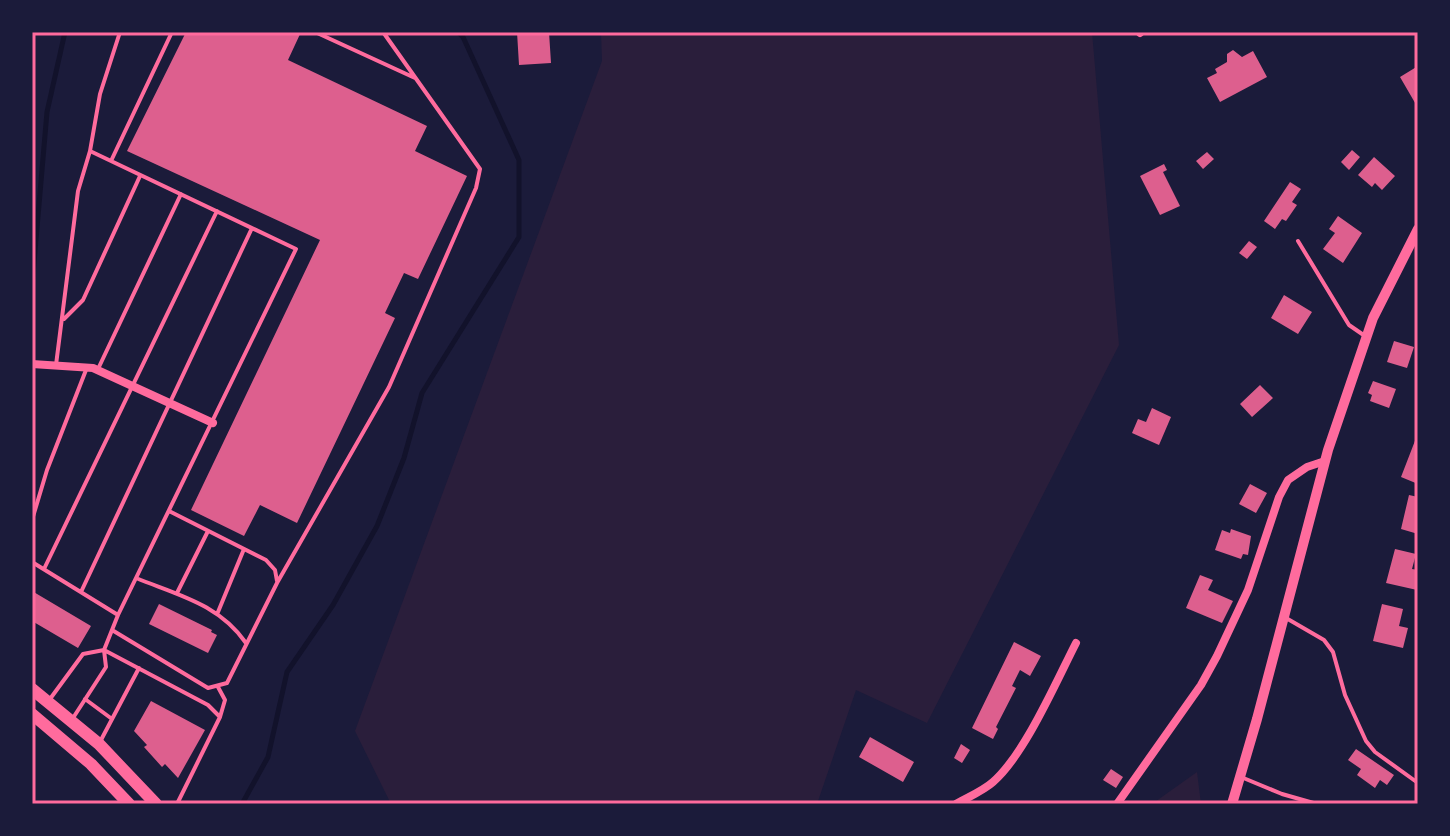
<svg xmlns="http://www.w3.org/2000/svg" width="1450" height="836" font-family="'Alegreya Sans',sans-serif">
	<rect width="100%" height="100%" fill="#1b1b3a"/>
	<path fill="#2a1e3b" d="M 601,32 L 1092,32 L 1119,345 L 927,723 L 856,690 L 817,804 L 391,804 L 355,731 L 602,61 Z
		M 1197,772 L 1201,804 L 1152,804 Z"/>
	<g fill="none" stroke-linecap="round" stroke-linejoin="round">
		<path stroke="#12122b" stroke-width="5" d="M 32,286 L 47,112 L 65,32
			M 242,804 L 268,757 L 287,672 L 333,605 L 377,526 L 404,458 L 422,393 L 519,237 L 519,160 L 463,37 L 458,32"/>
	</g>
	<path fill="#dd5f8e" d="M 186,32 L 230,32 L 235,34 L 236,32 L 301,32 L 288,60 L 427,126 L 415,151 L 467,176 L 418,279 L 404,273 L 385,313 L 395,318 L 297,523 L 260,505 L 244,536 L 191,510 L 320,240 L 127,151 Z
		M 517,32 L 549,32 L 551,63 L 519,65 Z
		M 1233,50 L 1242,57 L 1253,51 L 1267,77 L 1220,102 L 1207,78 L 1217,73 L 1215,69 L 1227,62 L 1227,54 Z
		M 1418,66 L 1418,108 L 1400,77 Z
		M 1352,150 L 1360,157 L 1349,170 L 1341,162 Z
		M 1207,152 L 1214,159 L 1203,169 L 1196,161 Z
		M 1374,157 L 1395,176 L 1382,190 L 1375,183 L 1372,187 L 1358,175 Z
		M 1164,164 L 1167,170 L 1163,172 L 1180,206 L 1160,215 L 1140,176 Z
		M 1290,182 L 1301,189 L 1292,202 L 1297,205 L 1286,221 L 1282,219 L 1275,229 L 1264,221 Z
		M 1338,216 L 1362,233 L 1343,263 L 1323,249 L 1335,233 L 1329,229 Z
		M 1249,241 L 1257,247 L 1247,259 L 1239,253 Z
		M 1284,295 L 1312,312 L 1298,334 L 1271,318 Z
		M 1394,341 L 1414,347 L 1407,368 L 1387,362 Z
		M 1373,381 L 1396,389 L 1389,408 L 1370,401 L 1372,395 L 1368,393 Z
		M 1260,385 L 1273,398 L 1252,417 L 1240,404 Z
		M 1152,408 L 1171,417 L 1159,445 L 1132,433 L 1138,419 L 1146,422 Z
		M 1418,433 L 1418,484 L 1401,477 Z
		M 1250,484 L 1267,493 L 1256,513 L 1239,504 Z
		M 1409,495 L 1418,497 L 1418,534 L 1401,529 Z
		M 1231,529 L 1251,536 L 1248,555 L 1243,554 L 1241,559 L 1215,550 L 1222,530 L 1230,533 Z
		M 1395,549 L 1416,554 L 1412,569 L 1418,570 L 1417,590 L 1386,583 Z
		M 1200,575 L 1213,580 L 1208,590 L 1233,601 L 1222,623 L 1186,608 Z
		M 32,591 L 91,626 L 78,648 L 32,621 Z
		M 159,604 L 212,630 L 211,632 L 217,635 L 208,653 L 149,624 Z
		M 1382,604 L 1403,609 L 1399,626 L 1408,628 L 1403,648 L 1373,641 Z
		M 1014,642 L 1041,656 L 1030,676 L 1020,670 L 1012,686 L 1016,688 L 996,727 L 998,729 L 993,739 L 972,728 Z
		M 151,701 L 205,730 L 178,778 L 165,764 L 162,767 L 144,747 L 147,745 L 134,731 Z
		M 870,737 L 914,762 L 903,782 L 859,757 Z
		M 961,744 L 970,750 L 962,763 L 954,758 Z
		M 1356,749 L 1394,775 L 1387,785 L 1380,780 L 1375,788 L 1357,775 L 1361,769 L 1348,760 Z
		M 1111,769 L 1123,777 L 1116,788 L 1103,780 Z"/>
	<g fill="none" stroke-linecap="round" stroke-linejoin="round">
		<path stroke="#ff6b9d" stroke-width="4" d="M 315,32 L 415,78
			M 111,161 L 172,32
			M 1298,241 L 1349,325 L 1365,336
			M 64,319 L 83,300 L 140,176
			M 56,365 L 78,191 L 90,151 L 100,94 L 120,32
			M 98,369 L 181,194
			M 169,511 L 266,560 L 275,570 L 277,581
			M 32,520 L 47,470 L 86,370
			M 32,562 L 118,615
			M 44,569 L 217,211
			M 136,578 C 178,595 219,604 246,643
			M 81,592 L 252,228
			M 177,593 L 208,531
			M 218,612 L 244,549
			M 1286,618 L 1324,640 L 1333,652 L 1345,695 L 1366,741 L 1375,752 L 1418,783
			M 112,630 L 208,688 L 227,683 L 277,583 L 389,387 L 476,188 L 480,169 L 383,32
			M 218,687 L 225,700 L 220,717
			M 50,699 L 83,654 L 104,650 L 208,705 L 220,717 L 177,804
			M 85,699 L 112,719
			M 73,718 L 106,667 L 104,650 L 118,615 L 296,249 L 90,151
			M 101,740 L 139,668
			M 1241,777 L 1282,794 L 1317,804"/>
		<path stroke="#ff6b9d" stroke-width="8" d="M 1140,33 L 1141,32
			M 32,364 L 93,368 L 213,423
			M 956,804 C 968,797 983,791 993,782 C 1025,754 1056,682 1076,643
			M 1117,804 L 1201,685 L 1217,656 L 1248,590 L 1279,497 L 1288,480 L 1307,467 L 1325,461"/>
		<path stroke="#ff6b9d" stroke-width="10" d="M 1232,804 L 1257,719 L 1328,450 L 1373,318 L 1418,229"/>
		<path stroke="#ff6b9d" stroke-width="12" d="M 32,689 L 99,744 L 156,804
			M 32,714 L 91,764 L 129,804"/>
	</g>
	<rect width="1450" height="836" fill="none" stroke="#1b1b3a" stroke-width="68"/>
	<rect x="34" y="34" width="1382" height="768" fill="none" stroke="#ff6b9d" stroke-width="3"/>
</svg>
